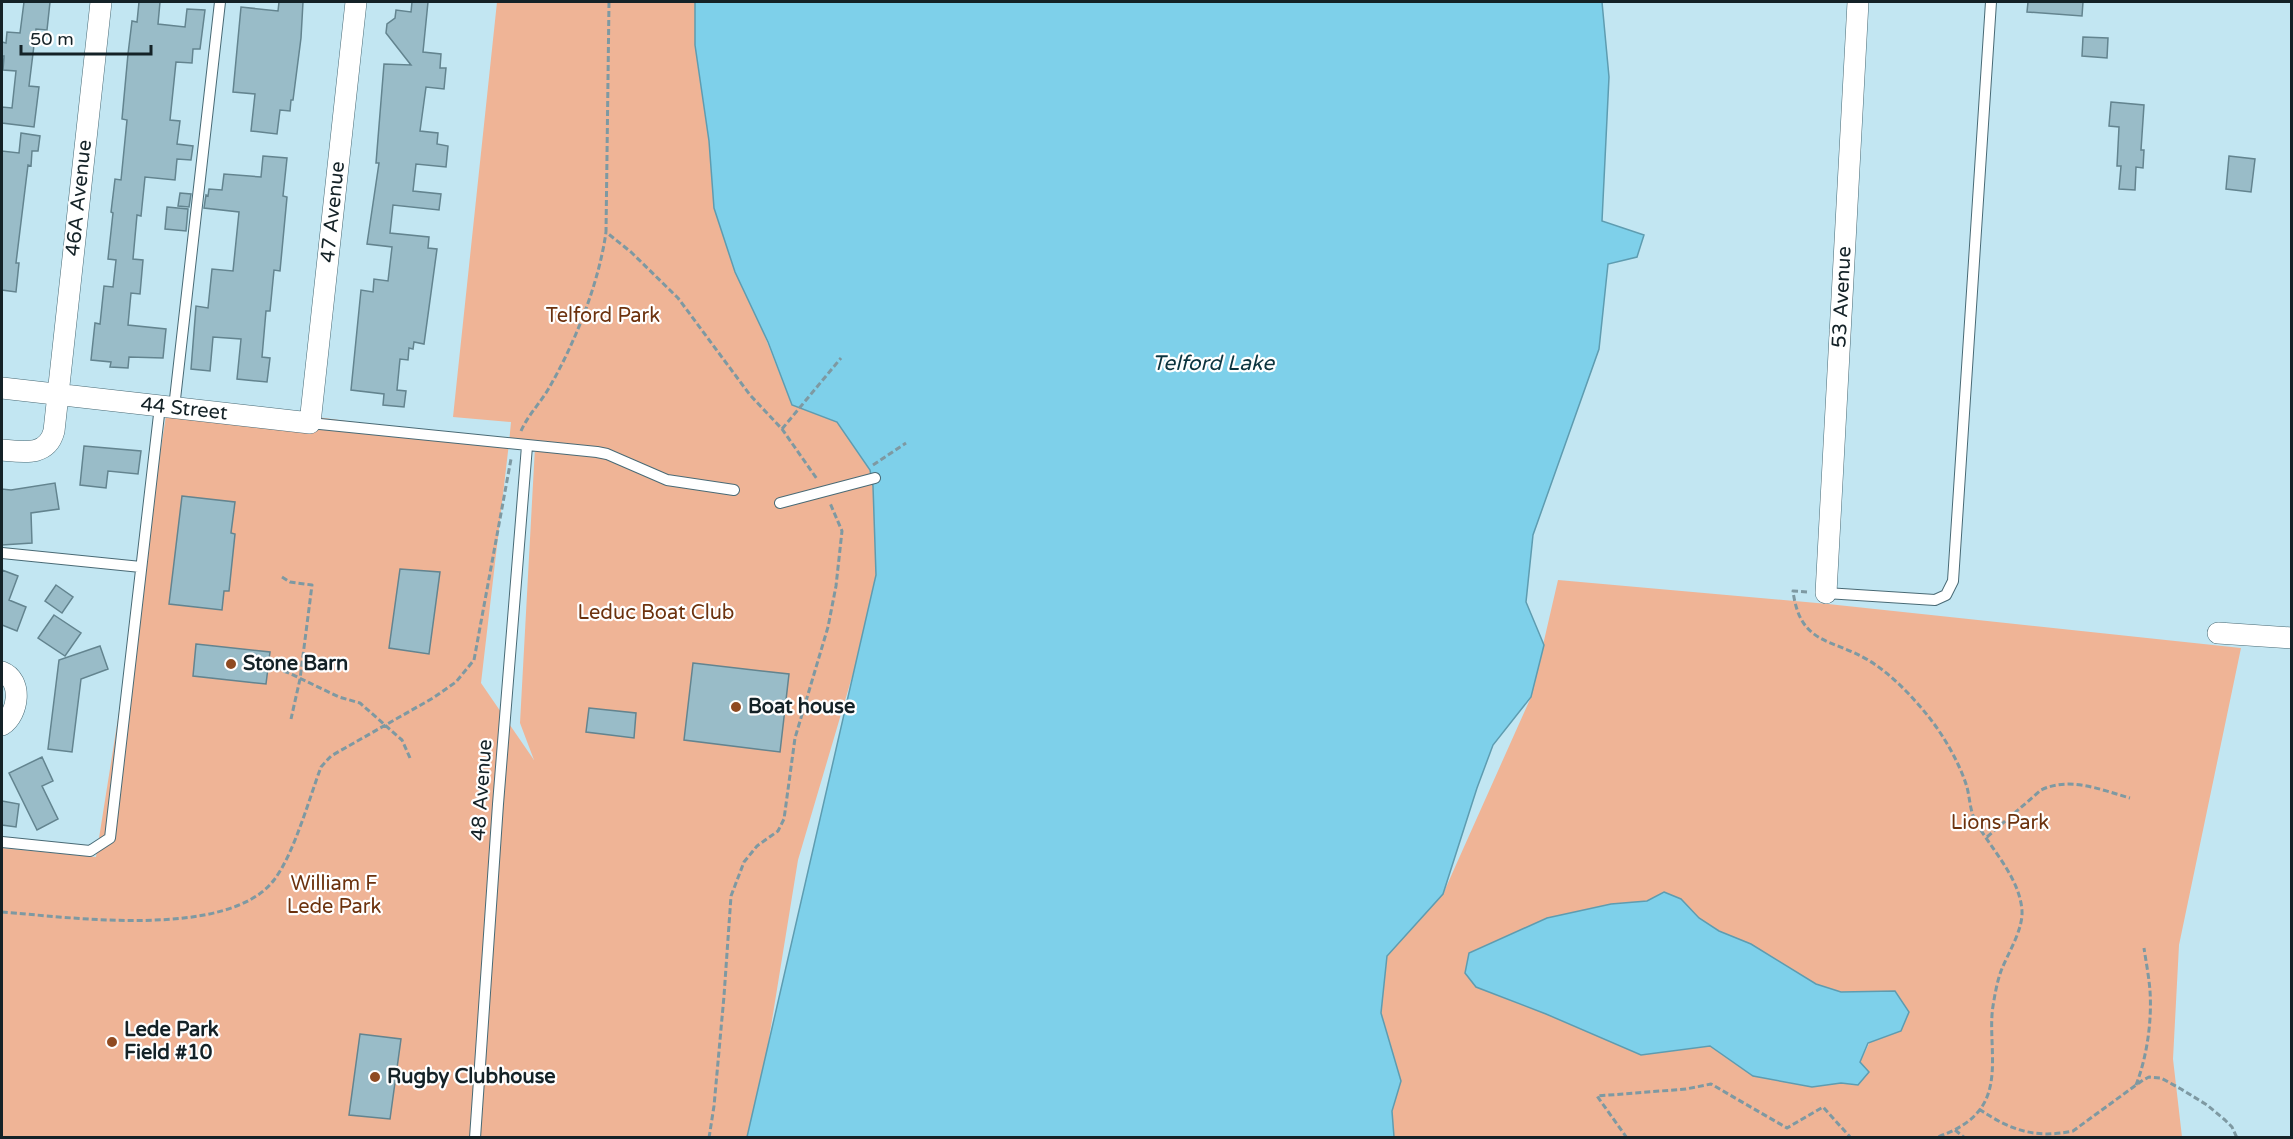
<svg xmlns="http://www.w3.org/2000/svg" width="2293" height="1139" font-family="'Varela Round',sans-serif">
	<rect width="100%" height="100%" fill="#c2e6f2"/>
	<path fill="#efb496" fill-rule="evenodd" d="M 497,2 L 695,2 L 695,45 L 709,141 L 714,208 L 792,405 L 837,422 L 870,471 L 873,486 L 876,574 L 857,660 L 798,860 L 753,1137 L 2,1137 L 2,848 L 96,857 L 169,397 L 509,443 L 511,422 L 453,417 ZM 509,443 L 535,447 L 520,723 L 534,760 L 481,683 Z
		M 1558,580 L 1828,604 L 2241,648 L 2179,945 L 2173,1059 L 2182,1137 L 1394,1137 L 1392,1111 L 1401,1081 L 1381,1013 L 1387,956 L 1443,894 L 1531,697 ZM 1681,899 L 1699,918 L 1719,931 L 1751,944 L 1816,984 L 1841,992 L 1895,991 L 1860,1062 L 1858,1085 L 1841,1083 L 1812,1086 L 1753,1076 L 1710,1046 L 1641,1055 L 1546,1014 L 1476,987 L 1512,934 L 1547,918 L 1611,904 Z"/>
	<path fill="#7ed0ea" stroke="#5e9cb0" stroke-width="1.5" d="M 695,2 L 1602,2 L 1609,77 L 1602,221 L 1644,235 L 1637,257 L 1608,264 L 1599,349 L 1533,535 L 1526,602 L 1544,645 L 1531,697 L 1493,745 L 1477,788 L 1443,894 L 1387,956 L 1381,1013 L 1401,1081 L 1392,1111 L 1394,1137 L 747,1137 L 876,575 L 873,486 L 870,470 L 837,422 L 792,405 L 768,342 L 735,272 L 714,208 L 709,141 L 695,45 Z
		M 1664,892 L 1681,899 L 1699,918 L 1719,931 L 1751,944 L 1816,984 L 1841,992 L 1895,991 L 1909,1012 L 1901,1031 L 1868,1043 L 1860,1062 L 1869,1072 L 1858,1085 L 1841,1083 L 1812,1087 L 1753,1076 L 1710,1046 L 1641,1055 L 1546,1014 L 1476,987 L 1465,973 L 1469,953 L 1547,918 L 1611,904 L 1647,901 Z"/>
	<path fill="#99bcc8" stroke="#63848f" stroke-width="1.5" d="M 24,2 L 50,2 L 47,30 L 36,29 L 29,86 L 39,87 L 34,127 L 2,123 L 2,107 L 12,108 L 16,71 L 3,70 L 4,56 L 2,56 L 2,42 L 6,43 L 7,32 L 20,33 Z
		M 139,2 L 160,2 L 158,24 L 185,27 L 187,9 L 205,10 L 200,49 L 193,49 L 192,63 L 176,62 L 170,120 L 180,121 L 177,144 L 193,146 L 191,160 L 177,159 L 175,180 L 145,177 L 141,216 L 137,215 L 133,259 L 143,260 L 140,294 L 131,293 L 128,325 L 166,329 L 163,358 L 129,357 L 128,368 L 110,367 L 111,362 L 91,360 L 95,323 L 100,324 L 104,286 L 113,287 L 116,260 L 108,259 L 113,213 L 111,212 L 115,179 L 121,180 L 127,120 L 122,119 L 128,54 L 132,21 L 137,22 Z
		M 279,2 L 303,2 L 301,38 L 293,100 L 291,100 L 290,111 L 280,110 L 277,134 L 251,131 L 255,94 L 233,92 L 241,7 L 278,11 Z
		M 412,2 L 428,2 L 423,52 L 441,54 L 440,68 L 446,68 L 444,89 L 426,87 L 420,131 L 438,133 L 437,144 L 448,146 L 446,167 L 416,164 L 413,191 L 441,194 L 439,210 L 393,205 L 390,233 L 429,237 L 428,248 L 437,249 L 424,344 L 414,342 L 413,349 L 409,348 L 408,360 L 400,359 L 397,390 L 406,391 L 404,407 L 383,405 L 384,394 L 351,390 L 361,290 L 373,292 L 374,279 L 388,281 L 392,247 L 367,244 L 379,163 L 376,163 L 384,64 L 411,65 L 386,33 L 387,24 L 395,18 L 396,10 L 411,12 Z
		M 2028,2 L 2083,2 L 2082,16 L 2027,12 Z
		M 2083,37 L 2108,38 L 2107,58 L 2082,56 Z
		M 2111,102 L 2144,105 L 2141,150 L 2144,150 L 2143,168 L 2136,167 L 2135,190 L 2119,189 L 2121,166 L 2117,166 L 2119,127 L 2109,126 Z
		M 21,133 L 40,136 L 38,151 L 32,151 L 31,166 L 28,165 L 16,263 L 19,263 L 16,292 L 2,290 L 2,151 L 19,153 Z
		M 263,156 L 287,158 L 283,196 L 287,197 L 280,271 L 274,270 L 270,311 L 266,311 L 262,357 L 270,358 L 267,382 L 237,379 L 241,339 L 213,337 L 210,371 L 191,369 L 196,306 L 208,308 L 212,269 L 233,271 L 239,212 L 204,208 L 206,195 L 208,196 L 209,189 L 222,190 L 224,174 L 261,177 Z
		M 2229,156 L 2255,159 L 2251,192 L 2226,189 Z
		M 180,193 L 191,194 L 189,207 L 178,206 Z
		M 167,207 L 188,209 L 186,231 L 165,229 Z
		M 84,446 L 141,451 L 138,474 L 108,471 L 106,488 L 80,485 Z
		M 55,483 L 59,509 L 31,513 L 32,543 L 2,545 L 2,489 L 11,490 Z
		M 182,496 L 235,502 L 231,533 L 235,534 L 229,591 L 224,591 L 222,610 L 169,604 Z
		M 400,569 L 440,572 L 429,654 L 389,648 Z
		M 2,570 L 18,576 L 9,600 L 26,607 L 17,631 L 2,625 Z
		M 56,585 L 73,597 L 62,613 L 45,601 Z
		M 54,615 L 81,633 L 65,656 L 38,638 Z
		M 196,644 L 270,652 L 266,684 L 193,676 Z
		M 100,646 L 108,669 L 81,679 L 72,752 L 48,749 L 59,660 Z
		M 693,663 L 789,674 L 780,752 L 684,740 Z
		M 589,708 L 636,713 L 634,738 L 586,732 Z
		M 42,757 L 53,781 L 42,786 L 58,819 L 37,830 L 9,773 Z
		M 2,801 L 19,804 L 16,827 L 2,825 Z
		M 360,1034 L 401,1039 L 390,1119 L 349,1115 Z"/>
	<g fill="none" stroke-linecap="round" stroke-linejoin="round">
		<g stroke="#496a75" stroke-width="12">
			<path id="lane" d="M 174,408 L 220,2
				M 310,423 L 597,452 L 607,454 L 667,480 L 734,490
				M 780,503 L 875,478
				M 2,553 L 141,567
				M 1826,593 L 1935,600 L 1946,595 L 1953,581 L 1991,2
				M 2,842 L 90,851 L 110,838 L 160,406
				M 475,1138 L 498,804 L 527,446"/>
		</g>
		<g stroke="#496a75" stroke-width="22">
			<path id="street" d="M 2,388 L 310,423 L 356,2
				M 2,450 C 23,452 47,457 54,431 L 101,2
				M 1826,593 L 1858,2
				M 2218,633 L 2292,638
				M 2,672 C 23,680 19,714 2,725"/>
		</g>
		<path stroke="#7e99a2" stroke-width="3" stroke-dasharray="6 3" stroke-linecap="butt" d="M 609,2 L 606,232 L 631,252 L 678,298 L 750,395 L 782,429 L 817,479
			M 782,429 L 841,358
			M 521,431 C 528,415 541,402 549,388 C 575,343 599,283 606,232
			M 873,465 L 906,443
			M 282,577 L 290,582 L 312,585 L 300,679 L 291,719
			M 1807,592 L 1793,591 C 1800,645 1831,638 1868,660 C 1890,673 1912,696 1928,716 C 1944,736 1959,762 1967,787 C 1970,799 1970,812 1976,822 C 1991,849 2020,878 2022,911 C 2023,930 2008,953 2001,971 C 1997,982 1995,994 1993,1006 C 1988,1037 2000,1077 1983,1105 C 1972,1123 1954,1131 1935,1138
			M 275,668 L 289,673 L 339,697 L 360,703 L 402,740 L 410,758
			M 1987,837 L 2041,790 C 2070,776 2101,790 2130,798
			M 2,912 C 69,917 228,940 274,880 C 294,854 309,799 321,767 L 331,756 L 433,698 L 456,682 L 474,660 L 511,459
			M 2136,1085 C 2147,1057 2152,1021 2150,991 C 2149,977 2146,962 2144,948
			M 1979,1109 C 2010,1130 2035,1139 2073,1131 L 2143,1080 L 2149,1077 L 2161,1078 L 2181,1089 L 2207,1105 L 2225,1120 L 2232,1127 L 2237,1138
			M 1955,1130 L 1965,1138
			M 709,1138 L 714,1106 L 724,996 L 731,896 L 744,862 L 757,846 L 778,831 L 784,819 L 795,738 L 828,627 L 836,586 L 842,531 L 830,503
			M 1627,1138 L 1597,1096 L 1686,1089 L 1711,1084 L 1787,1128 L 1823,1107 L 1851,1138"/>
		<use href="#lane" stroke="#fff" stroke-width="10"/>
		<use href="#street" stroke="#fff" stroke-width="21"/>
	</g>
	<g fill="#8f4a21" stroke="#fff" stroke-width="2">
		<circle cx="231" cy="664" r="6"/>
		<circle cx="736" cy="707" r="6"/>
		<circle cx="112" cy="1042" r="6"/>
		<circle cx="375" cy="1077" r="6"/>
	</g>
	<g text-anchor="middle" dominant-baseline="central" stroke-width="4.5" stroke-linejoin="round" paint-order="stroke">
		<g font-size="20" fill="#142227" stroke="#fff">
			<text transform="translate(79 198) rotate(-84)">46A Avenue</text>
			<text transform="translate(333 212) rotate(-84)">47 Avenue</text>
			<text transform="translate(1842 297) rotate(-87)">53 Avenue</text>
			<text transform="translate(184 409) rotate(6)">44 Street</text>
			<text transform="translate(482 790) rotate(-86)">48 Avenue</text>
		</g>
		<g font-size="20" fill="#6c320e" stroke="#fff">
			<text x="603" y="316">Telford Park</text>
			<text x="656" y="613">Leduc Boat Club</text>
			<text x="2000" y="823">Lions Park</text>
			<text x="334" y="884">William F<tspan x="334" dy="23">Lede Park</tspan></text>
		</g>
		<g font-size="20" font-weight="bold" fill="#142227" stroke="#fff" text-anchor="start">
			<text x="243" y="664">Stone Barn</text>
			<text x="748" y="707">Boat house</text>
			<text x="124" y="1030">Lede Park<tspan x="124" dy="23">Field #10</tspan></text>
			<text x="387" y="1077">Rugby Clubhouse</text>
		</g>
		<g font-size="21" font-style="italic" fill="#0c343f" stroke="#fff">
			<text x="1213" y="363">Telford Lake</text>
		</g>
	</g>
	<rect width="2293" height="1139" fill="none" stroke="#142227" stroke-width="6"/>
	<path d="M21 45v9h130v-9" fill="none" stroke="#142227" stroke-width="3"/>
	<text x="30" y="45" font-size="18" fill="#142227" stroke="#ffffff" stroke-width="4.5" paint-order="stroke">50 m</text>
</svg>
